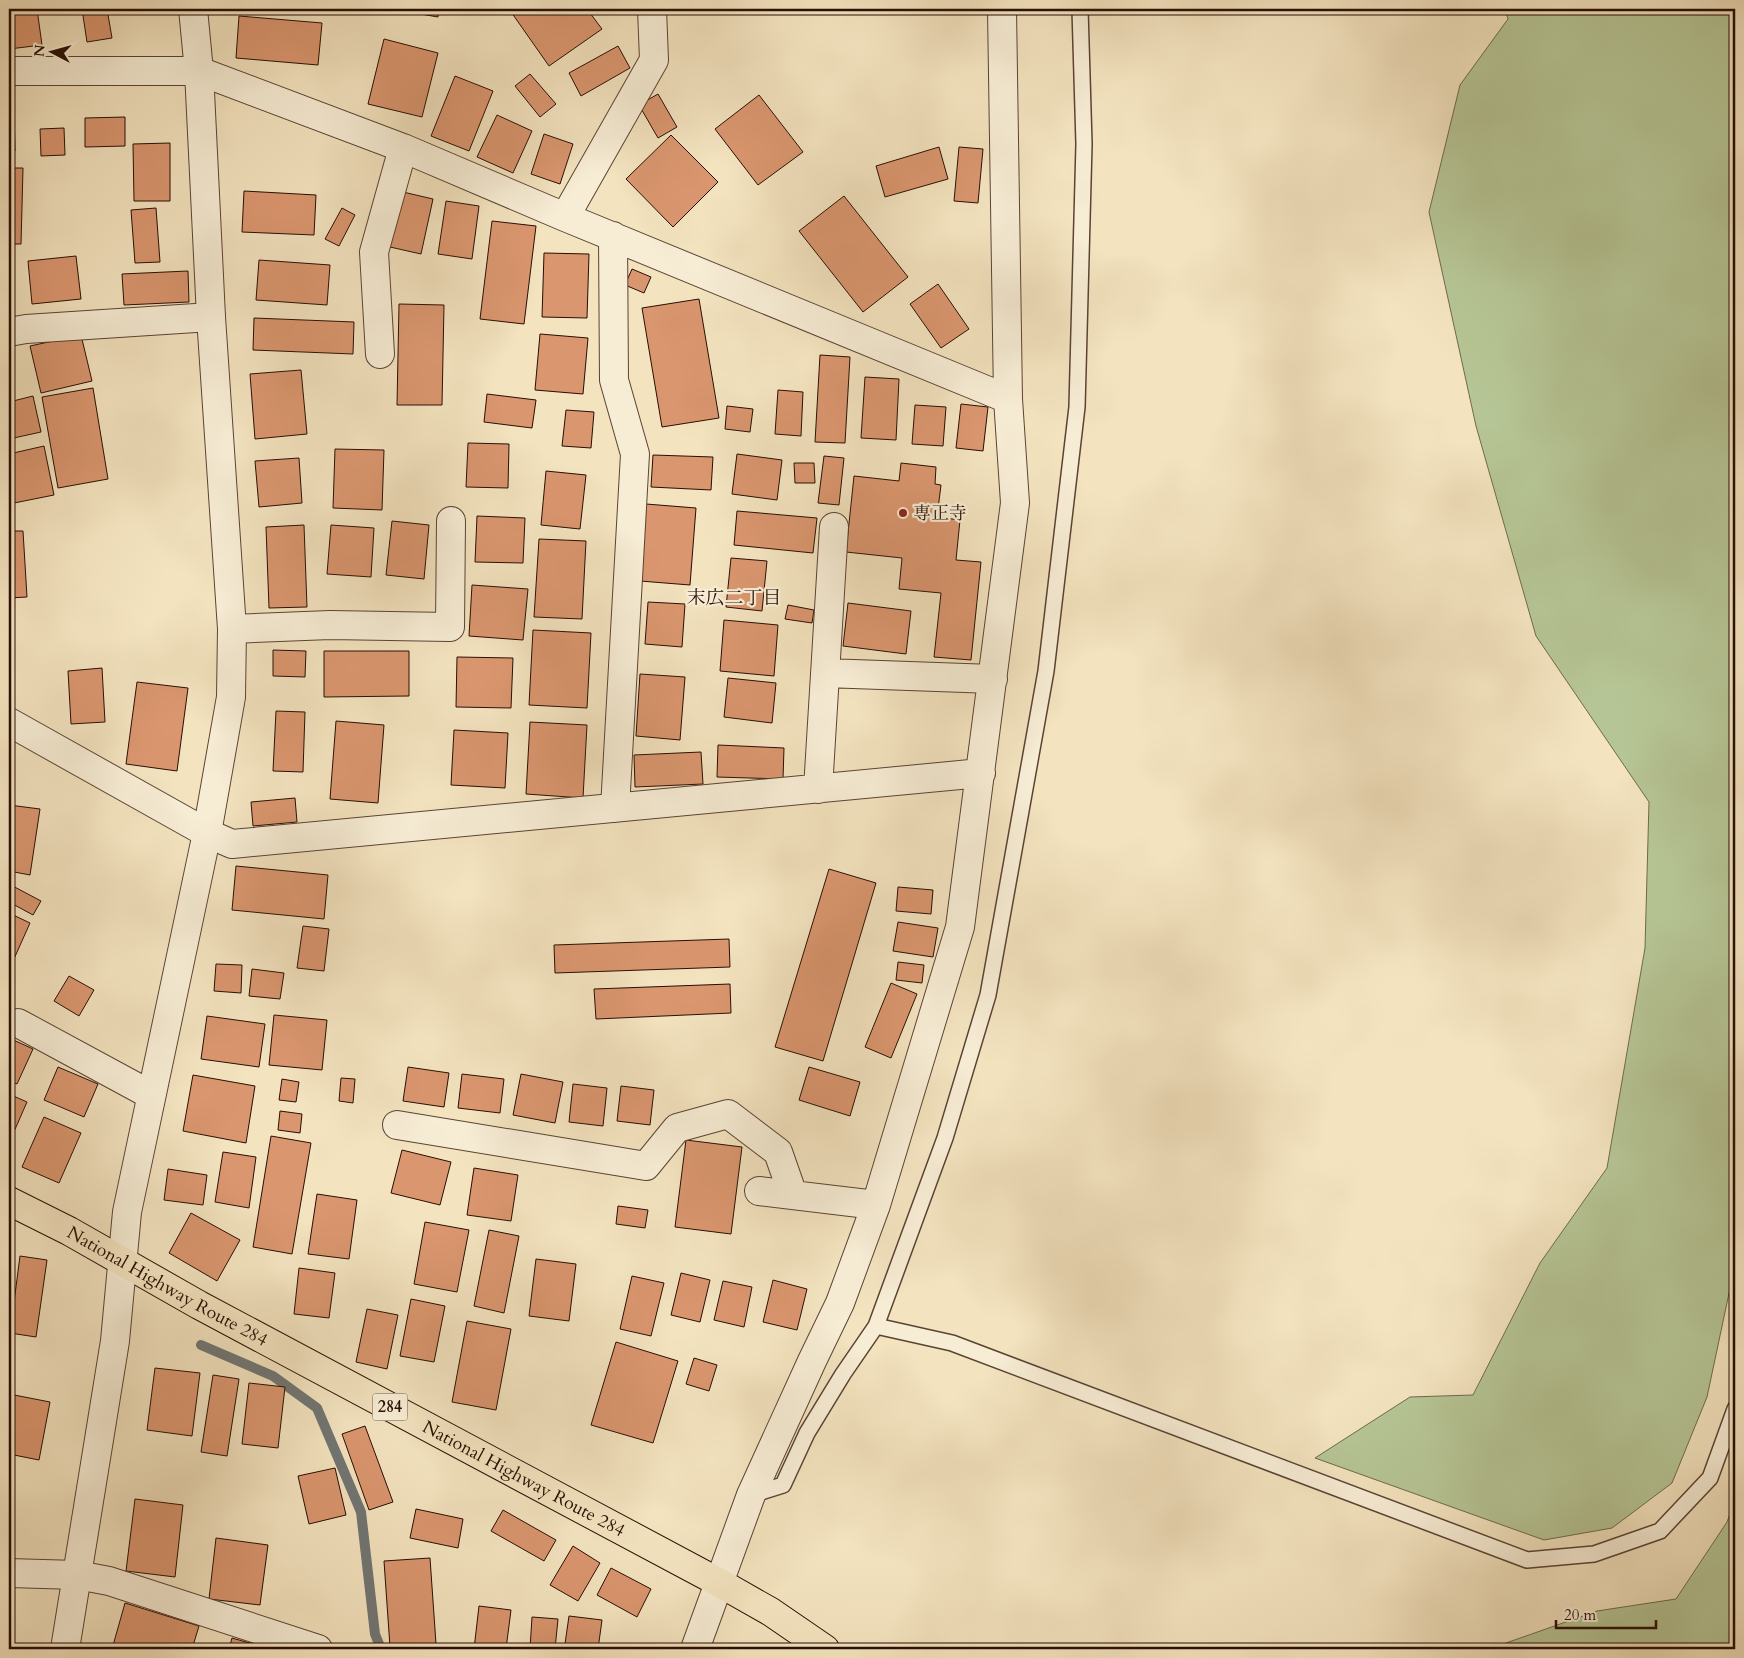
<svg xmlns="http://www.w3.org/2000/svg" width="1744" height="1658" font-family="Cardo,'Noto Serif JP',serif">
	<rect width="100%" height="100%" fill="#f3e3bf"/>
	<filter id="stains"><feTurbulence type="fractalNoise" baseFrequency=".004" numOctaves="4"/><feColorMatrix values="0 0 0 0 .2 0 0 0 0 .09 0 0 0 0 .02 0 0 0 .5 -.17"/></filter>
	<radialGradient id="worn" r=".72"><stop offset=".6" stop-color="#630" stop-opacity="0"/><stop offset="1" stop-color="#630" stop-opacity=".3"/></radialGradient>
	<path fill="#b6c595" stroke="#6f6a4c" d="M 1505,9 L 1735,9 L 1735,1265 L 1707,1397 L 1672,1483 L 1612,1528 L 1544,1540 L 1315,1458 L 1410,1397 L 1473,1395 L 1540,1263 L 1607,1168 L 1645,948 L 1649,802 L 1536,636 L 1476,426 L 1429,212 L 1460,85 L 1508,19 Z
		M 1735,1500 L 1735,1649 L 1489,1649 L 1597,1611 L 1676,1599 L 1727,1522 Z"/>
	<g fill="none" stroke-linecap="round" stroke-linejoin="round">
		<path stroke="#717674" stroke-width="10" d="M 201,1345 L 273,1376 L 317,1408 L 361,1512 L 375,1634 L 381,1649"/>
	</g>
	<path fill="#da966f" stroke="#280e04" d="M 9,9 L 37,9 L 42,45 L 9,49 Z
		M 82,9 L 107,9 L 112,38 L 87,42 Z
		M 392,9 L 439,9 L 438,17 Z
		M 509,9 L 587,9 L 602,29 L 549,66 Z
		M 239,16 L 322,23 L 318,65 L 236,58 Z
		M 384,39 L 438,53 L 422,117 L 368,104 Z
		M 618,46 L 630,68 L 581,96 L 569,73 Z
		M 530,74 L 556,104 L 540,117 L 515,86 Z
		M 455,76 L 493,91 L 469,151 L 431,136 Z
		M 658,94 L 677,127 L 658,138 L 639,105 Z
		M 759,95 L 803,152 L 758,185 L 715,129 Z
		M 9,109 L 14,109 L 15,151 L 9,151 Z
		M 497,115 L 532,131 L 513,173 L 477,157 Z
		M 125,117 L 125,146 L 85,147 L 85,118 Z
		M 64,128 L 65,155 L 41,156 L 40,129 Z
		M 544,134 L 573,144 L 560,184 L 531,174 Z
		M 671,135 L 718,182 L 673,227 L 626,179 Z
		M 170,143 L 170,201 L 134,201 L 133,144 Z
		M 939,147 L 948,179 L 885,197 L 876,166 Z
		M 959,147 L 983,149 L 978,203 L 954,201 Z
		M 9,168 L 23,168 L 21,244 L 9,244 Z
		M 244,191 L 316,195 L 314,235 L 242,232 Z
		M 403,192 L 433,199 L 421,254 L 390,247 Z
		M 844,196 L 908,277 L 863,312 L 799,231 Z
		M 446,201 L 479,206 L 472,259 L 438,254 Z
		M 156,208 L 160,262 L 135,263 L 131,210 Z
		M 342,208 L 355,215 L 339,246 L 325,239 Z
		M 492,221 L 536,226 L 524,324 L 480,319 Z
		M 544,253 L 589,254 L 587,318 L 542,317 Z
		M 76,256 L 81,299 L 32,304 L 28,261 Z
		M 259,260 L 330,265 L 327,305 L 256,300 Z
		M 632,269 L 651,277 L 644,293 L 625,285 Z
		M 188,271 L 189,302 L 124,305 L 122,274 Z
		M 938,284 L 969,329 L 941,348 L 910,304 Z
		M 699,299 L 719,418 L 662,427 L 642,308 Z
		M 399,304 L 444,305 L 442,405 L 397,405 Z
		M 254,318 L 354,322 L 353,354 L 253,350 Z
		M 540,334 L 588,338 L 583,394 L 535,390 Z
		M 81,335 L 92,381 L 41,393 L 30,346 Z
		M 820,355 L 850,357 L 845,443 L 815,442 Z
		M 301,370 L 307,434 L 255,439 L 250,374 Z
		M 865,377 L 899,379 L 896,440 L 861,438 Z
		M 93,388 L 108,479 L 58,488 L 42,397 Z
		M 778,390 L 803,392 L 801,436 L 775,434 Z
		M 487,394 L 536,400 L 532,428 L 484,422 Z
		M 33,396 L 41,432 L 9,439 L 9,402 Z
		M 961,404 L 988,407 L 983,451 L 956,448 Z
		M 915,405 L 946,407 L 943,446 L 912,444 Z
		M 727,406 L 753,409 L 750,432 L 725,429 Z
		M 566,410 L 594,412 L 591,448 L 562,446 Z
		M 468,443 L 509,444 L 508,488 L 466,487 Z
		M 44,446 L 54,495 L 9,504 L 9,454 Z
		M 335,449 L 384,450 L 382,510 L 333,508 Z
		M 737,454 L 782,460 L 777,500 L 732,494 Z
		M 653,455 L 713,457 L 711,490 L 651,487 Z
		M 824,456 L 844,458 L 839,505 L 818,503 Z
		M 299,458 L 302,503 L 259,507 L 255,461 Z
		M 794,463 L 814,463 L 815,483 L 795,483 Z
		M 901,463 L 936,467 L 935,484 L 941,485 L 937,517 L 960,520 L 956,560 L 981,562 L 971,660 L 934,657 L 941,593 L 899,589 L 902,558 L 846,552 L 854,476 L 899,481 Z
		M 546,471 L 586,475 L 580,529 L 541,525 Z
		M 646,504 L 696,508 L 690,585 L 640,581 Z
		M 737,511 L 817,518 L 813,553 L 734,545 Z
		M 477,516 L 525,518 L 523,563 L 475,562 Z
		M 392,521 L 429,525 L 424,579 L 386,575 Z
		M 304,525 L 307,607 L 269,608 L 266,527 Z
		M 331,525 L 374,528 L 371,577 L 327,574 Z
		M 9,531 L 23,531 L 27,597 L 9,598 Z
		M 539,539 L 586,541 L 582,619 L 534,617 Z
		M 731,558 L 767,561 L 762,611 L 726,607 Z
		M 472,585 L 528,589 L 523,640 L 469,636 Z
		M 648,602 L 685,604 L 682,647 L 645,644 Z
		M 848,603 L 911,611 L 906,654 L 843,646 Z
		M 788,605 L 814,610 L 812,623 L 785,619 Z
		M 724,620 L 778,625 L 774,676 L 720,671 Z
		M 533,630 L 591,633 L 587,708 L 529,705 Z
		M 273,650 L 306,651 L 305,677 L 273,676 Z
		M 324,651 L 409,651 L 409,696 L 324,697 Z
		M 457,657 L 513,658 L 511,708 L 456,707 Z
		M 102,668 L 105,722 L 71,724 L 68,671 Z
		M 640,674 L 685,677 L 680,740 L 636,736 Z
		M 728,678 L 776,683 L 772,723 L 724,717 Z
		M 137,682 L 188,688 L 177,771 L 126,764 Z
		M 276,711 L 305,712 L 303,772 L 273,771 Z
		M 336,721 L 384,725 L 378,803 L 330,799 Z
		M 530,722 L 587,725 L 583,798 L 526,794 Z
		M 454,730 L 508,733 L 505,788 L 451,785 Z
		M 718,745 L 784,748 L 783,779 L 717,777 Z
		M 701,752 L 703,784 L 635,787 L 634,755 Z
		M 295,798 L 297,822 L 253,826 L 251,802 Z
		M 9,805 L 40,809 L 30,875 L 9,871 Z
		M 236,866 L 328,875 L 324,919 L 232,910 Z
		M 829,869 L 876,883 L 823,1061 L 775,1047 Z
		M 9,884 L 41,901 L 33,915 L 9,902 Z
		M 898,887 L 933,890 L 931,914 L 896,911 Z
		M 9,913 L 30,923 L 9,970 Z
		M 898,922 L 938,928 L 933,957 L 893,951 Z
		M 303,926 L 329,929 L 324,971 L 297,968 Z
		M 729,939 L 730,967 L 555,973 L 554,945 Z
		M 898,962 L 924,965 L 922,983 L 896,980 Z
		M 216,964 L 242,965 L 241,993 L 214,991 Z
		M 252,969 L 284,973 L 280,999 L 249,996 Z
		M 69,976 L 94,990 L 79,1016 L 54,1001 Z
		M 891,983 L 917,994 L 891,1058 L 865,1047 Z
		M 730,984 L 731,1013 L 596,1019 L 594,989 Z
		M 274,1015 L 327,1020 L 322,1070 L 269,1065 Z
		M 207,1016 L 265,1024 L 259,1067 L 201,1059 Z
		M 9,1038 L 33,1049 L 17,1084 L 9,1081 Z
		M 58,1067 L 98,1084 L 84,1117 L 44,1100 Z
		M 408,1067 L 449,1073 L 444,1107 L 403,1101 Z
		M 809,1067 L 860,1082 L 850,1116 L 799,1100 Z
		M 462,1074 L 504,1079 L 500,1113 L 458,1108 Z
		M 521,1074 L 563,1082 L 555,1123 L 513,1115 Z
		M 193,1075 L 255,1086 L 246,1143 L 183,1131 Z
		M 341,1078 L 355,1079 L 353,1103 L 339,1101 Z
		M 282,1079 L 299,1082 L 296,1102 L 279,1100 Z
		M 573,1084 L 607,1088 L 603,1126 L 569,1122 Z
		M 621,1086 L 654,1090 L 650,1125 L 617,1121 Z
		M 9,1094 L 27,1102 L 9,1143 Z
		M 280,1111 L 302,1114 L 300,1133 L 278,1130 Z
		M 44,1117 L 81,1133 L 59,1183 L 22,1167 Z
		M 271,1136 L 311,1143 L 292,1254 L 253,1247 Z
		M 686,1140 L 742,1147 L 731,1234 L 675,1227 Z
		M 402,1150 L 451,1162 L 440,1205 L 391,1193 Z
		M 223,1152 L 256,1157 L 249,1208 L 215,1202 Z
		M 474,1168 L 518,1175 L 511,1221 L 467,1215 Z
		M 168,1169 L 207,1175 L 203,1205 L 164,1200 Z
		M 317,1194 L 357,1200 L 349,1259 L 308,1254 Z
		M 618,1206 L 648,1210 L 645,1228 L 616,1224 Z
		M 191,1213 L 240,1240 L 217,1281 L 169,1253 Z
		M 425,1222 L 469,1230 L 457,1292 L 414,1284 Z
		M 489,1230 L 519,1236 L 504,1313 L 474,1306 Z
		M 20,1256 L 47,1260 L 36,1337 L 10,1333 Z
		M 536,1259 L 576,1264 L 569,1321 L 529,1316 Z
		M 299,1268 L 335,1273 L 329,1318 L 294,1314 Z
		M 681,1273 L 710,1280 L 700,1322 L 671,1315 Z
		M 632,1276 L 664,1283 L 651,1336 L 620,1329 Z
		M 773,1280 L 807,1289 L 797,1330 L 763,1322 Z
		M 723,1281 L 752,1287 L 744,1327 L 714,1320 Z
		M 411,1299 L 445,1306 L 434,1362 L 400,1356 Z
		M 367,1309 L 398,1315 L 387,1369 L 356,1362 Z
		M 467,1321 L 511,1329 L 496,1410 L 452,1402 Z
		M 616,1342 L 678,1361 L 653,1443 L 591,1425 Z
		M 694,1358 L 717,1365 L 709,1391 L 686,1384 Z
		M 155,1368 L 200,1373 L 192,1436 L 147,1430 Z
		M 213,1375 L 239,1379 L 227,1456 L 201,1452 Z
		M 249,1383 L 285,1387 L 278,1448 L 242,1444 Z
		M 9,1394 L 50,1402 L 39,1460 L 9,1454 Z
		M 365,1426 L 393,1502 L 369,1510 L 342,1434 Z
		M 335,1468 L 346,1515 L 309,1524 L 298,1476 Z
		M 135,1499 L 183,1505 L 175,1577 L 126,1571 Z
		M 416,1509 L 463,1519 L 458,1548 L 410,1538 Z
		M 503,1510 L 556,1540 L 544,1561 L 491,1531 Z
		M 216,1538 L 268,1545 L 260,1605 L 209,1599 Z
		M 573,1546 L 600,1563 L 578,1601 L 550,1585 Z
		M 430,1558 L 436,1644 L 390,1647 L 384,1561 Z
		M 611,1568 L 651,1589 L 637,1617 L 597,1595 Z
		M 125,1603 L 199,1626 L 192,1649 L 112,1649 Z
		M 479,1606 L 511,1610 L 506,1649 L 474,1649 Z
		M 569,1616 L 602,1620 L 598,1649 L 565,1644 Z
		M 532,1617 L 558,1619 L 555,1649 L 530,1649 Z
		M 232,1638 L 271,1649 L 229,1649 Z"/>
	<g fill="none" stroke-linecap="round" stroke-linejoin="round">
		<g stroke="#5b4333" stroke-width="18">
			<path id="service" d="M 876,1326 L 952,1343 L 1527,1560 L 1594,1554 L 1660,1531 L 1710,1478 L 1735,1409
				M 751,1495 L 783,1485 L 807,1433 L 843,1374 L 876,1326 L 945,1138 L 988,995 L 1046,671 L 1077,407 L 1084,144 L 1080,9"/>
		</g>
		<g stroke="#5b4333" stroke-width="30">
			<path id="minor" d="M 9,71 L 199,71 L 403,148 L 565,217 L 1008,399
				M 565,217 L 654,60 L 652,9
				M 613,236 L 614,380 L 635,454 L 615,808
				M 9,332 L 26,329 L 211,317
				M 380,354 L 374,252 L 403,148
				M 232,629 L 330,625 L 450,627 L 451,521
				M 825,673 L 993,679
				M 9,722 L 207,833 L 232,844 L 981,773
				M 818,789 L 834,527
				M 18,1023 L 151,1095
				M 397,1125 L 646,1166 L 677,1128 L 728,1114 L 778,1152 L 793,1195
				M 759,1191 L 876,1205
				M 9,1573 L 77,1575 L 109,1581 L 318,1649
				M 695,1649 L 751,1495 L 812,1361 L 840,1303 L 876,1205 L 960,927 L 1015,503 L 1008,399 L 1002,9"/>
		</g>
		<g stroke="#5b4333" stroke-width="30">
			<path id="tertiary" d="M 65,1649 L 115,1341 L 127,1212 L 207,833 L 231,697 L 232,629 L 211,317 L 199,71 L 193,9"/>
		</g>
		<g stroke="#280e04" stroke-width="30">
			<g id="trunk">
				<path id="s1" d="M 9,1201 L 69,1231 L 199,1305 L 720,1583 L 771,1612 L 825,1649"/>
			</g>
		</g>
		<use href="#service" stroke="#f7edd5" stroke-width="15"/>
		<use href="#minor" stroke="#f7edd5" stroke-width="28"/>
		<use href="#tertiary" stroke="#f7edd5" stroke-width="28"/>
		<use href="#trunk" stroke="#f3e3bf" stroke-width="28"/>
	</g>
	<circle fill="#8f2418" stroke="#f7edd5" stroke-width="2" cx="903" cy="513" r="5"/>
	<g text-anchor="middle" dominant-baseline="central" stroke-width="4.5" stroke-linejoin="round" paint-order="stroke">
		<rect fill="#f7edd5" stroke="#665143" stroke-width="1" x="372.5" y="1393.5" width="35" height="27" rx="4"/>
		<g font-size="16" font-weight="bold" fill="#280e04">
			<text x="390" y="1407">284</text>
		</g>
		<g font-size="18" fill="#280e04" stroke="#f7edd5" text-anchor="start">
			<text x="913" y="513">専正寺</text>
		</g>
		<g font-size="18" fill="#280e04" stroke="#f7edd5">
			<text stroke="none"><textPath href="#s1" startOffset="180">National Highway Route 284</textPath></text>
			<text stroke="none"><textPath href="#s1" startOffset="585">National Highway Route 284</textPath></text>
		</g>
		<g font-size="19" fill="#280e04" stroke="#f7edd5">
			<text x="734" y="598">末広二丁目</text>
		</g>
	</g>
	<rect width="1744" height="1658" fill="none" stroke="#f3e3bf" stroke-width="30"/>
	<rect x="10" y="10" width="1724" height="1638" fill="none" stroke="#280e04" stroke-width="2.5"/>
	<rect x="15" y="15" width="1714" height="1628" fill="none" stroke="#280e04"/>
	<g transform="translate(52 52) rotate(276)" stroke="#f7edd5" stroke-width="4" paint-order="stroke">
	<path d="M0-4L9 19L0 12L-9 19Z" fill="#280e04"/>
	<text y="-8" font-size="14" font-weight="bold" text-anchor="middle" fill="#280e04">N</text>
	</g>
	<path d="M1556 1620v8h100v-8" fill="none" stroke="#280e04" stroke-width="2.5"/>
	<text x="1564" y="1620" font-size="15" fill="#280e04" stroke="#f7edd5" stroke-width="4" paint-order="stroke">20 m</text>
	<rect width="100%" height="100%" filter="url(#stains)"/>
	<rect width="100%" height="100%" fill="url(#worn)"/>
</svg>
